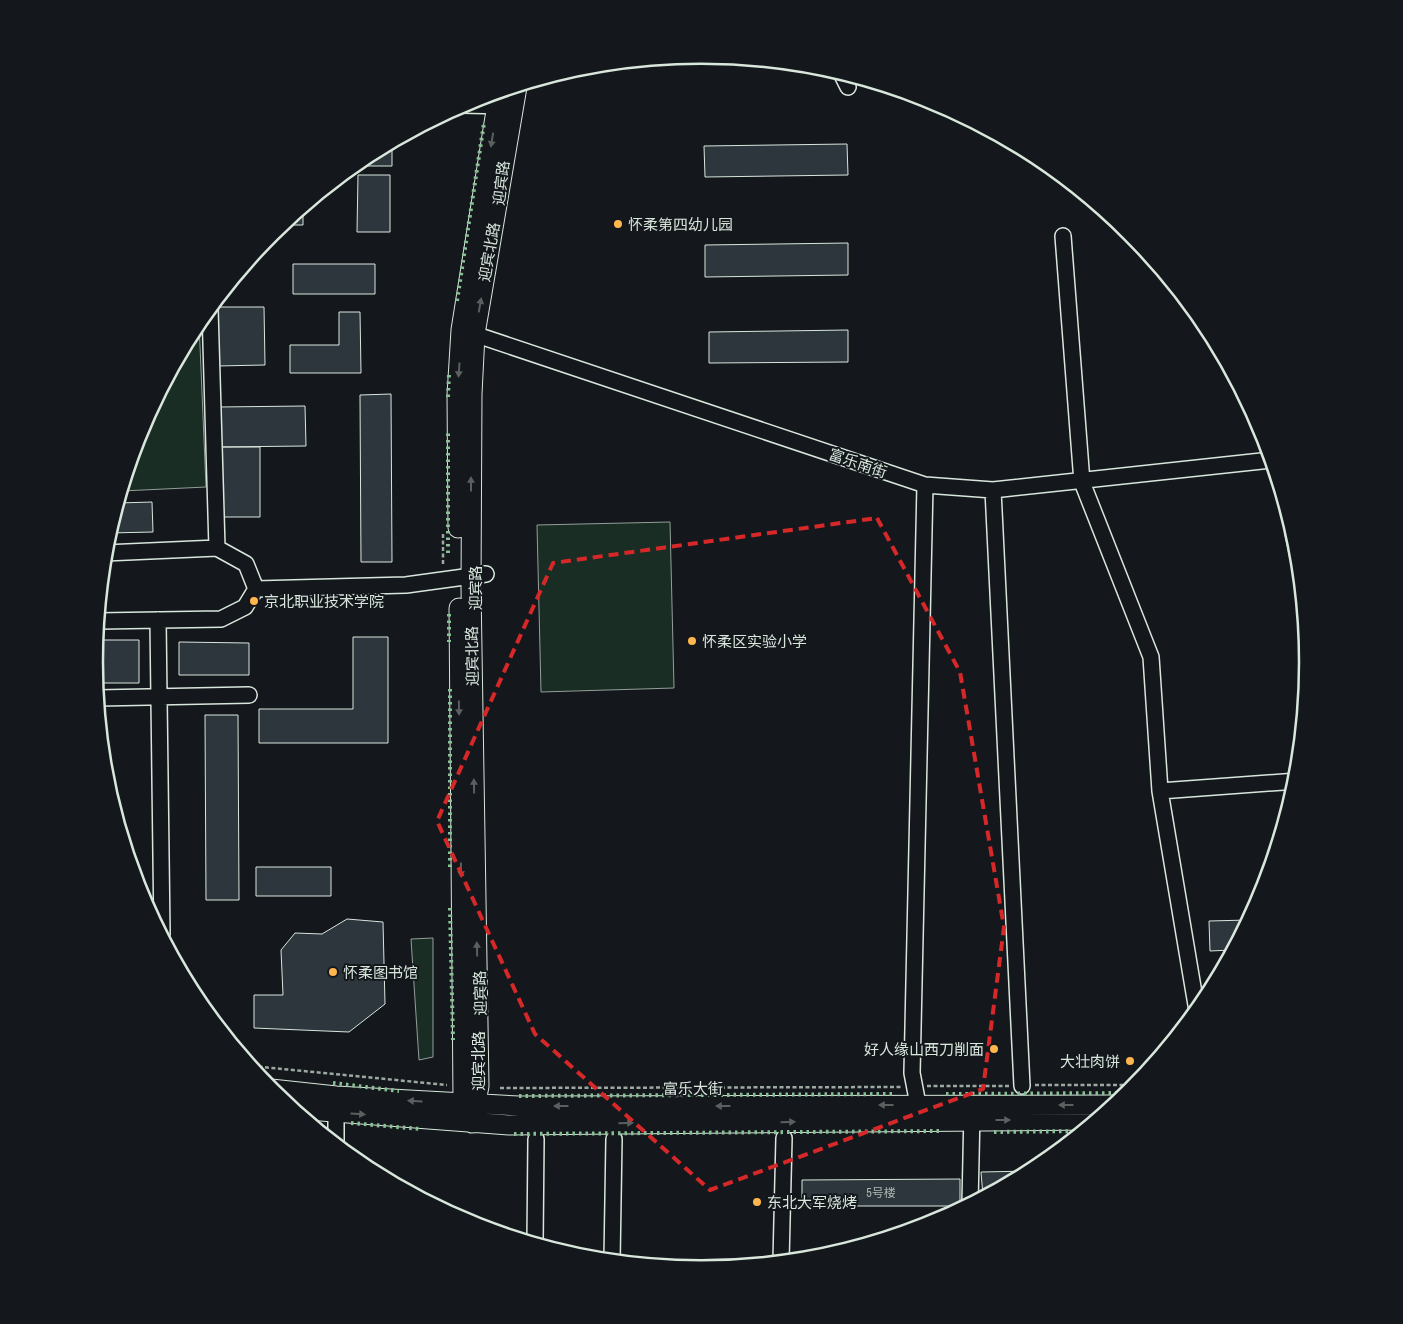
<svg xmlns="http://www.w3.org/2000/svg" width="1403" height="1324" font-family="'Archivo Narrow','Noto Sans SC',sans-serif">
	<rect width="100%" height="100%" fill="#14181c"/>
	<path fill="#1a2d24" stroke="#939e99" d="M 199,322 L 206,487 L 122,491 L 141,429 Z
		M 670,522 L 674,688 L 541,692 L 537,525 Z
		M 433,938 L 433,1057 L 419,1060 L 411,939 Z"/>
	<path fill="#2c363c" stroke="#d8e6dc" d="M 392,143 L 392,166 L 354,166 L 365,157 Z
		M 847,144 L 848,175 L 705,177 L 704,146 Z
		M 358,175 L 390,175 L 390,232 L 357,232 Z
		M 303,208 L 303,225 L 282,225 Z
		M 848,243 L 848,275 L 705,277 L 705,245 Z
		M 293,264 L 375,264 L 375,294 L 293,294 Z
		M 217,307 L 264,307 L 265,365 L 217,366 Z
		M 339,312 L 360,312 L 361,373 L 290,373 L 290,345 L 339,345 Z
		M 848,330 L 848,362 L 709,363 L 709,332 Z
		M 391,394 L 392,562 L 361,562 L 360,395 Z
		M 305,406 L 306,446 L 219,447 L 218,407 Z
		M 219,447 L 260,447 L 260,517 L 220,517 Z
		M 152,502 L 153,532 L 109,533 L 118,503 Z
		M 353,637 L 388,637 L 388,743 L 259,743 L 259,709 L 353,709 Z
		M 97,640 L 139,640 L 139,683 L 97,683 L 95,662 Z
		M 179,642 L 249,643 L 249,675 L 179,675 Z
		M 205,715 L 238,715 L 239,900 L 206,900 Z
		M 256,867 L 331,867 L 331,896 L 256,896 Z
		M 347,919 L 383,922 L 385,1004 L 349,1032 L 254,1028 L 254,995 L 283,995 L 281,950 L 295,933 L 322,934 Z
		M 1248,920 L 1232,950 L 1210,951 L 1209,921 Z
		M 1031,1171 L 984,1196 L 983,1196 L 981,1172 Z
		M 960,1179 L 960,1206 L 802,1206 L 802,1180 Z"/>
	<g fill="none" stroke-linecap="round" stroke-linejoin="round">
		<g stroke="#d8e6dc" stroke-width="18">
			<path id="minor" d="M 841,73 L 848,87
				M 462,105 L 507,106
				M 1063,236 L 1082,482 L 1151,657 L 1160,791 L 1197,1011
				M 210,309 L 217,548
				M 465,331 L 925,485 L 993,490 L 1271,460
				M 993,490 L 1022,1086
				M 1293,532 L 1298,556
				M 256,589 L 406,585 L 486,574
				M 158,620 L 162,934
				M 99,621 L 221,619 L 245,607 L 256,589 L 246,564 L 217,548 L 105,553
				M 98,698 L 249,695
				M 1160,791 L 1297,781
				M 336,1103 L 336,1144
				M 920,1115 L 912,1073 L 925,485
				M 970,1204 L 972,1111
				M 535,1243 L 536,1139
				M 612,1260 L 614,1139
				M 781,1261 L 784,1138"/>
		</g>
		<g stroke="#d8e6dc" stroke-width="21">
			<path id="major" d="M 458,528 L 457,395 L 461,330 L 499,92
				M 459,608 L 463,1101 L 472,1123
				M 271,1089 L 336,1096 L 519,1106 L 1114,1105
				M 292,1107 L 321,1111 L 509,1125 L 1096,1120
				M 472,1123 L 479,1086 L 471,588 L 472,394 L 475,334 L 517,87"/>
		</g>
		<path stroke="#9da8a2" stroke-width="2.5" stroke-dasharray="4 2.5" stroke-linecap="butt" d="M 443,534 L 443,566
			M 252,1066 L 447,1085
			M 1035,1085 L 1136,1085
			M 927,1086 L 1009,1086
			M 500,1088 L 902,1087"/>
		<use href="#minor" stroke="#14181c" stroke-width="15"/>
		<use href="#major" stroke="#14181c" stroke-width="19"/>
		<path stroke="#8ac095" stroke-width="4" stroke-dasharray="2.5 4" stroke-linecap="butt" d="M 457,301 L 484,123
			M 448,397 L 449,374
			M 448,553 L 448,432
			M 449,614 L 449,642
			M 450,689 L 450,868
			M 450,908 L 453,1040
			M 333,1083 L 399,1091
			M 946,1094 L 1129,1093
			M 519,1096 L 894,1094
			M 351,1123 L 420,1129
			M 994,1132 L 1082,1131
			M 514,1134 L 943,1131"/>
	</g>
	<defs><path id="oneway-solid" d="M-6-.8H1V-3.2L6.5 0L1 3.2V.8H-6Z" transform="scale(1.25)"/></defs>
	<g fill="#59605f">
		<use href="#oneway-solid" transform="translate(492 140) rotate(99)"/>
		<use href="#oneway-solid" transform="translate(480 305) rotate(-80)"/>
		<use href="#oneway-solid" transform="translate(459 370) rotate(94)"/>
		<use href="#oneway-solid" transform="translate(471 484) rotate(-90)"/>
		<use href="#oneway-solid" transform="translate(459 708) rotate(89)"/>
		<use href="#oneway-solid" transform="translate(474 786) rotate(-91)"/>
		<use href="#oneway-solid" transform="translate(461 870) rotate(89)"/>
		<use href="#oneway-solid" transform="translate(477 949) rotate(-91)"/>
		<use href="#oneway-solid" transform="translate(415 1101) rotate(-177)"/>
		<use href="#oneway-solid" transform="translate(886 1105) rotate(180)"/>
		<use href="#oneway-solid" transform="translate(1066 1105) rotate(180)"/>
		<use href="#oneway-solid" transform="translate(561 1106) rotate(180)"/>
		<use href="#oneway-solid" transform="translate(723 1106) rotate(180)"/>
		<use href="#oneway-solid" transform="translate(358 1114) rotate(4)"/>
		<use href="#oneway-solid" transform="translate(1003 1120)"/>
		<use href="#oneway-solid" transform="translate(788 1122) rotate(-1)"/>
		<use href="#oneway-solid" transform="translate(626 1123) rotate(-1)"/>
	</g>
	<path fill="none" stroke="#d62828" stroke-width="4" stroke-dasharray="10 6" stroke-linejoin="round" d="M 877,518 L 960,672 L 1004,927 L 983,1089 L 710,1190 L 535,1034 L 437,821 L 553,563 Z"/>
	<g fill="#ffb74d" stroke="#14181c" stroke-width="2">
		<circle cx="618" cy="224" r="5"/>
		<circle cx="254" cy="601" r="5"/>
		<circle cx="692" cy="641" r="5"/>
		<circle cx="333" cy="972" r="5"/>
		<circle cx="994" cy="1049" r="5"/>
		<circle cx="1130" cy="1061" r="5"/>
		<circle cx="757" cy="1202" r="5"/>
	</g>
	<g text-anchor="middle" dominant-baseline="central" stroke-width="4" stroke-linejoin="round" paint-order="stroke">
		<g font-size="12" fill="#adbab4">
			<text x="881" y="1193">5号楼</text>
		</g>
		<g font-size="15" fill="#d8e6dc" stroke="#14181c">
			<text transform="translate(501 183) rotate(-83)">迎宾路</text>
			<text transform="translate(489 252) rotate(-80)">迎宾北路</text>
			<text transform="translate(858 463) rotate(19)">富乐南街</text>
			<text transform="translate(475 588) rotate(-90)">迎宾路</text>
			<text transform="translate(472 656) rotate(-91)">迎宾北路</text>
			<text transform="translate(480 993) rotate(-91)">迎宾路</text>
			<text transform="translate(478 1061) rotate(-90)">迎宾北路</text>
			<text x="693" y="1088">富乐大街</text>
		</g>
		<g font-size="15" fill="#d8e6dc" stroke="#14181c" text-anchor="start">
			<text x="628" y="224">怀柔第四幼儿园</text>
			<text x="264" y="601">京北职业技术学院</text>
			<text x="702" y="641">怀柔区实验小学</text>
			<text x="343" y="972">怀柔图书馆</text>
			<text x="984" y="1049" text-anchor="end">好人缘山西刀削面</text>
			<text x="1120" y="1061" text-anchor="end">大壮肉饼</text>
			<text x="767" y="1202">东北大军烧烤</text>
		</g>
	</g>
	<path d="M0 0H1403V1324H0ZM103 662a598 598 0 1 1 1196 0a598 598 0 1 1-1196 0Z" fill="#14181c" fill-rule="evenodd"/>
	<path fill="none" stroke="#d8e6dc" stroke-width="2.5" d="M103 662a598 598 0 1 1 1196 0a598 598 0 1 1-1196 0Z"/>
</svg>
